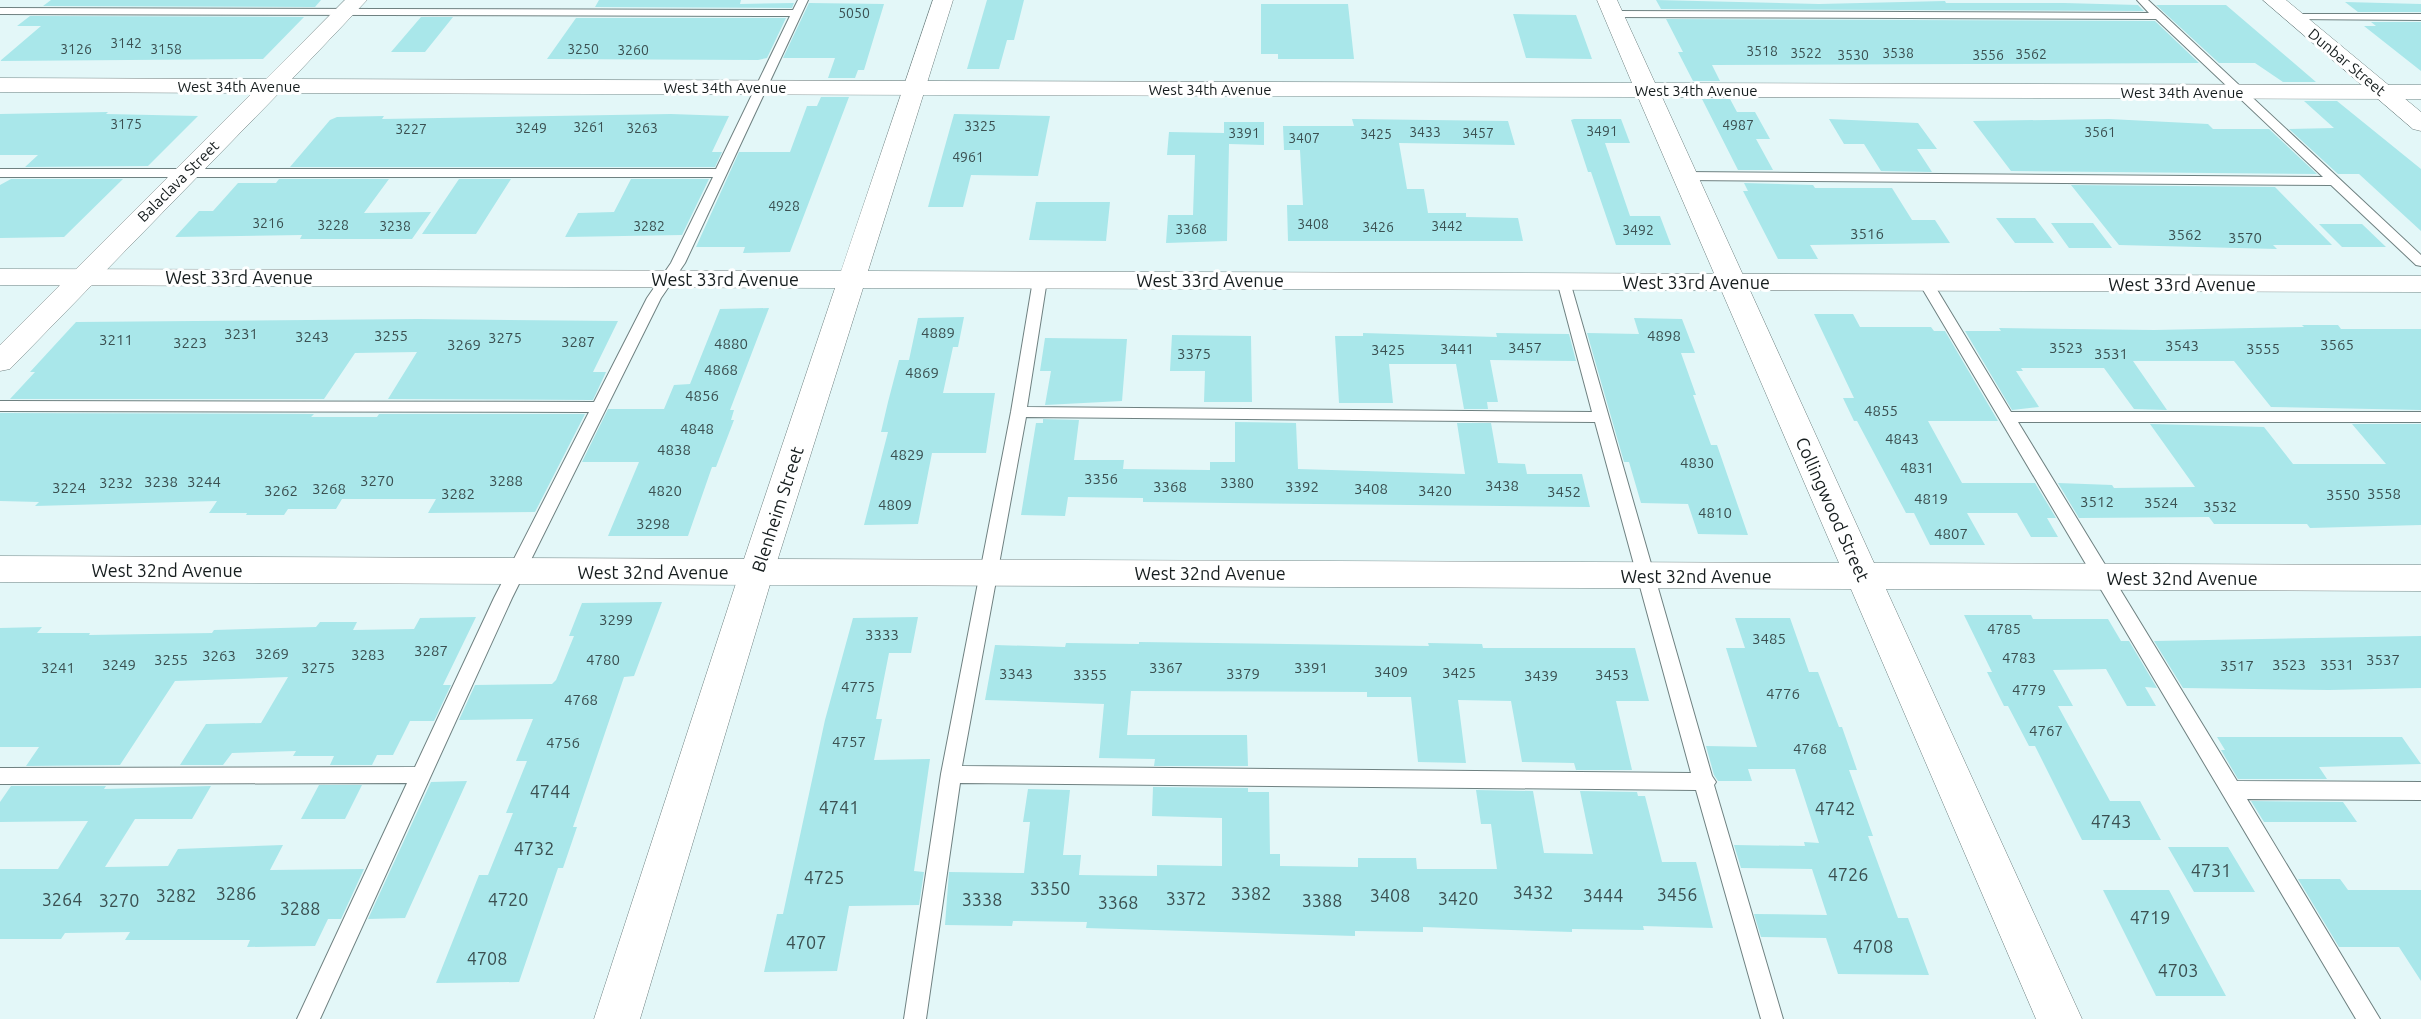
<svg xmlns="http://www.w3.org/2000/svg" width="2421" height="1019" font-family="Ubuntu,sans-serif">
	<rect width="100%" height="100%" fill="#e3f7f8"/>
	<path fill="#a9e7ea" d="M 51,0 L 321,0 L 315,7 L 43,6 Z
		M 599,0 L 741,0 L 740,4 L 794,3 L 792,8 L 595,7 Z
		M 987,0 L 1024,0 L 1014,40 L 1007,40 L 999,69 L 967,69 Z
		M 1656,0 L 1819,4 L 1945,1 L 1946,3 L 2064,3 L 2138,5 L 2144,11 L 1661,9 Z
		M 2345,2 L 2421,4 L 2421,12 L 2358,12 Z
		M 809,3 L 884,4 L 864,70 L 858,70 L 855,78 L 828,78 L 835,58 L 783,58 Z
		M 1261,4 L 1348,4 L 1354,59 L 1278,59 L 1278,54 L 1261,54 Z
		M 2156,5 L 2226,5 L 2316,82 L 2283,82 L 2255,63 L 2219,63 Z
		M 1513,14 L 1576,15 L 1592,59 L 1526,58 Z
		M 30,16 L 304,17 L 263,59 L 0,61 L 41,26 L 17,26 Z
		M 421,17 L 453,17 L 425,52 L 391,52 Z
		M 576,18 L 786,18 L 767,58 L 758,60 L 547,59 Z
		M 1666,19 L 2155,21 L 2199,63 L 1712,65 L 1720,81 L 1693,81 L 1678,52 L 1683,52 Z
		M 2371,22 L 2421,22 L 2421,71 L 2364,26 L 2376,26 Z
		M 821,97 L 849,97 L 790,252 L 743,253 L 745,247 L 696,247 L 739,152 L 790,152 L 807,106 L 817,106 Z
		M 1702,99 L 1730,99 L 1737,112 L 1755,112 L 1770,139 L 1756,139 L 1773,170 L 1738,170 Z
		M 2304,101 L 2337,101 L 2421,169 L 2421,231 L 2359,174 L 2338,174 L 2289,129 L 2334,128 Z
		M 108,112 L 106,114 L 198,116 L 148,166 L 25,167 L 38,155 L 0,155 L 0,114 Z
		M 671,114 L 729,116 L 712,152 L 722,152 L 715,167 L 290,167 L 330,120 L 337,117 L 384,116 L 382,119 Z
		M 954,114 L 1050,116 L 1038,176 L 971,175 L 963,207 L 928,207 Z
		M 1352,119 L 1508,121 L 1515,145 L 1399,143 L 1407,189 L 1424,189 L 1428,213 L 1466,213 L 1466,217 L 1518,218 L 1523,241 L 1288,241 L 1287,205 L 1303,205 L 1300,150 L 1284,150 L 1283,126 L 1354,126 Z
		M 1574,119 L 1621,119 L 1630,143 L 1605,143 L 1630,216 L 1660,216 L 1671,245 L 1616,245 L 1591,172 L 1588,172 L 1571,120 Z
		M 1829,119 L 1918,123 L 1937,149 L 1917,149 L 1932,172 L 1881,171 L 1864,144 L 1844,144 Z
		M 2109,119 L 2208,124 L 2213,129 L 2269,129 L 2317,174 L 2011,171 L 1973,121 Z
		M 1224,122 L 1264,122 L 1264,145 L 1229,144 L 1227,241 L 1166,243 L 1168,215 L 1193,215 L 1195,155 L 1167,155 L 1169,132 L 1224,133 Z
		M 11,179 L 123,179 L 64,237 L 0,238 L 0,185 Z
		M 279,179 L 389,179 L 364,213 L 431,212 L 412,239 L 300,239 L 302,235 L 175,237 L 199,211 L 213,211 L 238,183 L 276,183 Z
		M 459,179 L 511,179 L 476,234 L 422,234 Z
		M 631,179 L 709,179 L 682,235 L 565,237 L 578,213 L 614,212 Z
		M 1744,183 L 1813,185 L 1815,188 L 1892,188 L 1912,220 L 1935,220 L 1950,243 L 1810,245 L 1818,259 L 1778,259 L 1743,191 L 1748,191 Z
		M 2071,185 L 2275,187 L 2332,245 L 2273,245 L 2277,249 L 2119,245 Z
		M 1036,202 L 1110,202 L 1106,241 L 1029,240 Z
		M 1996,218 L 2035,218 L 2054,243 L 2015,243 Z
		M 2051,223 L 2093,223 L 2112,248 L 2069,248 Z
		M 2319,224 L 2362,224 L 2386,247 L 2342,247 Z
		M 769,308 L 730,410 L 734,410 L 731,420 L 734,420 L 716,467 L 712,467 L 688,536 L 608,536 L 639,462 L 582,462 L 608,409 L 664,409 L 674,385 L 690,384 L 720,309 Z
		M 1814,314 L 1853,314 L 1860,327 L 1931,327 L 1934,331 L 1945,331 L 1998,421 L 1928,421 L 1962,483 L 2035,483 L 2056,518 L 2047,518 L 2058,537 L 2031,537 L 2017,513 L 1967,513 L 1985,545 L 1930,545 L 1914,513 L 1906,513 L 1857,421 L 1854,421 L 1843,398 L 1854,398 Z
		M 964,317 L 958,347 L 953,347 L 943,393 L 995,393 L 986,453 L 932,453 L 918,524 L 864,525 L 888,432 L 881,432 L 888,402 L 899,360 L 909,360 L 918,318 Z
		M 1634,318 L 1682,319 L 1695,353 L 1681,353 L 1696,395 L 1693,395 L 1711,445 L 1717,445 L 1748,535 L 1698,534 L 1688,504 L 1641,503 L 1629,462 L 1624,462 L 1587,333 L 1639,334 Z
		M 418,319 L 618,321 L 593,372 L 606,372 L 593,400 L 388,399 L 417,352 L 355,353 L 324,399 L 10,399 L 35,372 L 30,372 L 76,322 Z
		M 2302,325 L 2338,325 L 2341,329 L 2421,329 L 2421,410 L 2271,407 L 2234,361 L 2133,361 L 2167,410 L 2134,409 L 2104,368 L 2021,368 L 2023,371 L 2016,371 L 2039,407 L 2012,410 L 1965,331 L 2001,331 L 1999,328 L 2154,330 L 2304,327 Z
		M 1363,333 L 1497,337 L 1496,333 L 1569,334 L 1576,361 L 1490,360 L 1498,402 L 1487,402 L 1488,409 L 1464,409 L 1456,364 L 1389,364 L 1393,403 L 1339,403 L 1335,336 L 1363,336 Z
		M 1172,335 L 1251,336 L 1252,402 L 1204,402 L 1205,371 L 1170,371 Z
		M 1045,338 L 1127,339 L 1122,401 L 1045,405 L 1051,371 L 1040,371 Z
		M 0,413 L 314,414 L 311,417 L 377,417 L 379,414 L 585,414 L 535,512 L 428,513 L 436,499 L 342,499 L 336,509 L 288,509 L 284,515 L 246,515 L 247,513 L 209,513 L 217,501 L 35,506 L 39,502 L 0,501 Z
		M 1043,419 L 1079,420 L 1074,460 L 1124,460 L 1123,469 L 1210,470 L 1210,462 L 1235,462 L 1235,422 L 1296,423 L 1298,469 L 1465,474 L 1457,423 L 1491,423 L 1498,463 L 1525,464 L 1527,474 L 1582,474 L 1590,507 L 1143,502 L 1143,498 L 1068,497 L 1065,516 L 1021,515 L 1036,423 L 1043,423 Z
		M 2150,424 L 2264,427 L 2293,464 L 2386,464 L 2352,424 L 2421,424 L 2421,525 L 2310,528 L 2307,524 L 2214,524 L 2209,517 L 2079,518 L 2058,483 L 2112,485 L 2114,488 L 2195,487 Z
		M 662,602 L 634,676 L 624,677 L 573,827 L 577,827 L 563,868 L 558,868 L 519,982 L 436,983 L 479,875 L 488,875 L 513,813 L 506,813 L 527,761 L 516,761 L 533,719 L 459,720 L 475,685 L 552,684 L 556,680 L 574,636 L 569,636 L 582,603 Z
		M 1964,615 L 2031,615 L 2033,619 L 2108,619 L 2121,641 L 2129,641 L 2157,688 L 2145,687 L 2156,706 L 2127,706 L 2106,669 L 2053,670 L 2073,706 L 2058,706 L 2110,801 L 2140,801 L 2161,840 L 2082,840 L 2035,746 L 2029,746 L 2008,706 L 2004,706 L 1987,672 L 1992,672 Z
		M 476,617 L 443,685 L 451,685 L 434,721 L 410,721 L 393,755 L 377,755 L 372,765 L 330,765 L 334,756 L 293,756 L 296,751 L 232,753 L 223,765 L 180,765 L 206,724 L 261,723 L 288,677 L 175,681 L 120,765 L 26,766 L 39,747 L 0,747 L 0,628 L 42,627 L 37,633 L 90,633 L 89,635 L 212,633 L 214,630 L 316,627 L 320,622 L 357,622 L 353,630 L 414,629 L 420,618 Z
		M 918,617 L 911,653 L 889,653 L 876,719 L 882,719 L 874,760 L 930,759 L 914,871 L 924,872 L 919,905 L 849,906 L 837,971 L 764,972 L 777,914 L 783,914 L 825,720 L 853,618 Z
		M 1735,618 L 1790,618 L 1809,672 L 1818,672 L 1839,727 L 1842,727 L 1857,770 L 1849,770 L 1873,836 L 1868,836 L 1898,918 L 1908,918 L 1929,975 L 1838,974 L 1826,938 L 1761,937 L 1754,914 L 1827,915 L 1812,869 L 1741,868 L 1734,845 L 1805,846 L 1804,842 L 1819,843 L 1795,769 L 1748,769 L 1752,781 L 1718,781 L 1714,775 L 1706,746 L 1757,747 L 1726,648 L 1745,648 Z
		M 2421,636 L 2421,688 L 2329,690 L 2183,688 L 2154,641 Z
		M 1139,642 L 1429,646 L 1428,643 L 1482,644 L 1483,648 L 1635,648 L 1649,701 L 1616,701 L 1632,770 L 1576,770 L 1574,763 L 1522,762 L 1511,701 L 1458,700 L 1466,763 L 1418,762 L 1411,697 L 1367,697 L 1367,692 L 1131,691 L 1127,735 L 1247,735 L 1248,766 L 1154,766 L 1155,759 L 1099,758 L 1104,704 L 985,700 L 995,645 L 1065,647 L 1066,643 L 1139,644 Z
		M 2217,737 L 2402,737 L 2421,764 L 2319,767 L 2327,779 L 2238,779 L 2221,750 L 2225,750 Z
		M 467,781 L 405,918 L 368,919 L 431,782 Z
		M 319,785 L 362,785 L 345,819 L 301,819 Z
		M 11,786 L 106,786 L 104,789 L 211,786 L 192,819 L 135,819 L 105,867 L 168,866 L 178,849 L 283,845 L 270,870 L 364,869 L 341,919 L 328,919 L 315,946 L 247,947 L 250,940 L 125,940 L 130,932 L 65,933 L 61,939 L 0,939 L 0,869 L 58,869 L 88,821 L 0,822 L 0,802 Z
		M 1153,787 L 1248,788 L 1248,792 L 1269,792 L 1270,854 L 1280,854 L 1280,866 L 1358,867 L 1358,858 L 1416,858 L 1417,869 L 1497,869 L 1491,824 L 1481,824 L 1476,790 L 1533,791 L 1544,853 L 1593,854 L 1580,791 L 1637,792 L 1638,796 L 1645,796 L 1662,862 L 1696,862 L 1713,928 L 1643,926 L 1644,930 L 1572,929 L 1572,932 L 1423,927 L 1423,932 L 1355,931 L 1355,936 L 1086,928 L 1087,922 L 1013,921 L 1012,926 L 945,925 L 949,872 L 1024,873 L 1030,822 L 1023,822 L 1028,789 L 1070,790 L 1063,855 L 1081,855 L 1079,875 L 1157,876 L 1157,865 L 1222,866 L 1222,818 L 1152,816 Z
		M 2251,801 L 2343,802 L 2357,822 L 2264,822 Z
		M 2168,847 L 2228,847 L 2255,892 L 2194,892 Z
		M 2298,879 L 2340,879 L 2348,890 L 2421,890 L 2421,981 L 2399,947 L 2339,947 Z
		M 2103,890 L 2169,890 L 2226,996 L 2156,996 Z"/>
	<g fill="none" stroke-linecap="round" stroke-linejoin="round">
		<g stroke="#6f8181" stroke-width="2">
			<path id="service" d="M 798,0 L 808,0 L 685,263 L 661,298 L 512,598 L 320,1019 L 297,1019 L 407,783 L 0,784 L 0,768 L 415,767 L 494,598 L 589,412 L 0,411 L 0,401 L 594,402 L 647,298 L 671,263 L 713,177 L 0,177 L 0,169 L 716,169 L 790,16 L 0,14 L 0,8 L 793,10 Z
				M 2137,0 L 2148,0 L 2421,255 L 2421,266 L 2416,265 L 2331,185 L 1684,180 L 1678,176 L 1684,172 L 2323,177 L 2156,19 L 1613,17 L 1608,14 L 1613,11 L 2149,13 Z
				M 2294,14 L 2421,14 L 2421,20 L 2290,19 L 2290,15 Z
				M 1040,276 L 1047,280 L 1027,407 L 1592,412 L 1557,281 L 1559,278 L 1569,278 L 1712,776 L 1716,782 L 1714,785 L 1783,1019 L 1761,1019 L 1696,790 L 960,783 L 926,1019 L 904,1019 L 941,774 L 1011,412 L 1033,280 ZM 1026,417 L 1595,422 L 1691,773 L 962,766 Z
				M 1926,279 L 1933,283 L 2011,412 L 2421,412 L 2421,422 L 2018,422 L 2237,781 L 2421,782 L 2421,800 L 2247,799 L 2380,1019 L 2356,1019 L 1919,283 Z"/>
		</g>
		<g stroke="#6f8181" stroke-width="1">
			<path id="minor" d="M 345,0 L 367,0 L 292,79 L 1632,83 L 1597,0 L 1617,0 L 1655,83 L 2421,85 L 2421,99 L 1662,97 L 1874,563 L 2421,565 L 2421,591 L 1886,589 L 2082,1019 L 2036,1019 L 1851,589 L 0,582 L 0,556 L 1839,563 L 1638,97 L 279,93 L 10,369 L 0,371 L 0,345 L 252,93 L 0,92 L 0,78 L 266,79 Z"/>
		</g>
		<g stroke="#6f8181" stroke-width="1">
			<path id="tertiary" d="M 933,0 L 953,0 L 868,271 L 2421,276 L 2421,292 L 863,288 L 774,571 L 640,1019 L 594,1019 L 740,571 L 835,288 L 0,285 L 0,269 L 841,271 Z"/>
		</g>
		<g stroke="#6f8181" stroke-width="1">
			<path id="secondary" d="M 2263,0 L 2286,0 L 2421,112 L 2421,131 L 2413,129 Z"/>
		</g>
		<use href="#service" fill="#fff" fill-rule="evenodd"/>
		<use href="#minor" fill="#fff" fill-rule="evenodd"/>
		<use href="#tertiary" fill="#fff" fill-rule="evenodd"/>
		<use href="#secondary" fill="#fff" fill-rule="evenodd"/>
	</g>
	<g text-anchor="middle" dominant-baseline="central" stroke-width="6" stroke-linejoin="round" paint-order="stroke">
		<g font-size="14" fill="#3b5051">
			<text x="854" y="13">5050</text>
			<text x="126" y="43">3142</text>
			<text x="76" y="49">3126</text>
			<text x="166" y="49">3158</text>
			<text x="583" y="49">3250</text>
			<text x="633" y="50">3260</text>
			<text x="1762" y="51">3518</text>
			<text x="1806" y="53">3522</text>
			<text x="1898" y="53">3538</text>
			<text x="2031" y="54">3562</text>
			<text x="1853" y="55">3530</text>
			<text x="1988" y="55">3556</text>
			<text x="126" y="124">3175</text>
			<text x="1738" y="125">4987</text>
			<text x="980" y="126">3325</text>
			<text x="589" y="127">3261</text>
			<text x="531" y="128">3249</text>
			<text x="642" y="128">3263</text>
			<text x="411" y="129">3227</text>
			<text x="1602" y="131">3491</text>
			<text x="1425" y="132">3433</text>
			<text x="2100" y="132">3561</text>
			<text x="1244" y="133">3391</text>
			<text x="1478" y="133">3457</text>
			<text x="1376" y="134">3425</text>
			<text x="1304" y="138">3407</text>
			<text x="968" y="157">4961</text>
			<text x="784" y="206">4928</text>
			<text x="268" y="223">3216</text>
			<text x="1313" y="224">3408</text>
			<text x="333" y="225">3228</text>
			<text x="395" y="226">3238</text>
			<text x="649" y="226">3282</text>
			<text x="1447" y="226">3442</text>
			<text x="1378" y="227">3426</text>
			<text x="1191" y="229">3368</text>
			<text x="1638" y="230">3492</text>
		</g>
		<g font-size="15" fill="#161d1e" stroke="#fff">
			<text transform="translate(2347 62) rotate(40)">Dunbar Street</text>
			<text x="239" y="86">West 34th Avenue</text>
			<text x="725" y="87">West 34th Avenue</text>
			<text x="1210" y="89">West 34th Avenue</text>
			<text x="1696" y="90">West 34th Avenue</text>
			<text x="2182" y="92">West 34th Avenue</text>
			<text transform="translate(178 181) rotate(-45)">Balaclava Street</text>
		</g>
		<g font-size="15" fill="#3b5051">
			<text x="1867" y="233">3516</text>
			<text x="2185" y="234">3562</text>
			<text x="2245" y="237">3570</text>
			<text x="938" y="332">4889</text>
			<text x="241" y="333">3231</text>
			<text x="391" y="335">3255</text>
			<text x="1664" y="335">4898</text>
			<text x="312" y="336">3243</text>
			<text x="505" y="337">3275</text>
			<text x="116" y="339">3211</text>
			<text x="578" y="341">3287</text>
			<text x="190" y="342">3223</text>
			<text x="731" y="343">4880</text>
			<text x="464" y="344">3269</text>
			<text x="2337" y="344">3565</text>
			<text x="2182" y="345">3543</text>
			<text x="1525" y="347">3457</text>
			<text x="2066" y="347">3523</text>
			<text x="1457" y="348">3441</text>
			<text x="2263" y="348">3555</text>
			<text x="1388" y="349">3425</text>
			<text x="1194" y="353">3375</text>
			<text x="2111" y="353">3531</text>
			<text x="721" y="369">4868</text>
			<text x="922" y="372">4869</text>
			<text x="702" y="395">4856</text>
			<text x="1881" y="410">4855</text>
			<text x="697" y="428">4848</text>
			<text x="1902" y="438">4843</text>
			<text x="674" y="449">4838</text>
			<text x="907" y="454">4829</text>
			<text x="1697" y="462">4830</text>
			<text x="1917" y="467">4831</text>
			<text x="1101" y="478">3356</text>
			<text x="377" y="480">3270</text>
			<text x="506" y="480">3288</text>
			<text x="161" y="481">3238</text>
			<text x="204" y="481">3244</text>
			<text x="116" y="482">3232</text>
			<text x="1237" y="482">3380</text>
			<text x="1502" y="485">3438</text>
			<text x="1170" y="486">3368</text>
			<text x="1302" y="486">3392</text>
			<text x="69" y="487">3224</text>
			<text x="329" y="488">3268</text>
			<text x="1371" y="488">3408</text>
			<text x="281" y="490">3262</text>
			<text x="665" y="490">4820</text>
			<text x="1435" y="490">3420</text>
			<text x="1564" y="491">3452</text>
			<text x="458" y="493">3282</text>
			<text x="2384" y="493">3558</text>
			<text x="2343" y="494">3550</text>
			<text x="1931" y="498">4819</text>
			<text x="2097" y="501">3512</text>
			<text x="2161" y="502">3524</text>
			<text x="895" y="504">4809</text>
			<text x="2220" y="506">3532</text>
			<text x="1715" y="512">4810</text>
			<text x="653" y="523">3298</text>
			<text x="1951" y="533">4807</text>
			<text x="616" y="619">3299</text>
			<text x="2004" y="628">4785</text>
			<text x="882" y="634">3333</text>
			<text x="1769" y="638">3485</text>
			<text x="431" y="650">3287</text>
			<text x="272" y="653">3269</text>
			<text x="368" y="654">3283</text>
			<text x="219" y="655">3263</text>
			<text x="2019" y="657">4783</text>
			<text x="171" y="659">3255</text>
			<text x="603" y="659">4780</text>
			<text x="2383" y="659">3537</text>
			<text x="119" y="664">3249</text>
			<text x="2289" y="664">3523</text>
			<text x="2337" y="664">3531</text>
			<text x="2237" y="665">3517</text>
			<text x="58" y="667">3241</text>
			<text x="318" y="667">3275</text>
			<text x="1166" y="667">3367</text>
			<text x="1311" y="667">3391</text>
			<text x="1391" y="671">3409</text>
			<text x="1459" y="672">3425</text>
			<text x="1016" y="673">3343</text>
			<text x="1243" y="673">3379</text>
			<text x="1090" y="674">3355</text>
			<text x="1612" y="674">3453</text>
			<text x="1541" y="675">3439</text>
			<text x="858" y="686">4775</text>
			<text x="2029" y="689">4779</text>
			<text x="1783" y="693">4776</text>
			<text x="581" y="699">4768</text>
			<text x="2046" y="730">4767</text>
			<text x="849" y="741">4757</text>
			<text x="563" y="742">4756</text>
			<text x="1810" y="748">4768</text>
		</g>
		<g font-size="18" fill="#161d1e" stroke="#fff">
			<text x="239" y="277">West 33rd Avenue</text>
			<text x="725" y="279">West 33rd Avenue</text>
			<text x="1210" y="280">West 33rd Avenue</text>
			<text x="1696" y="282">West 33rd Avenue</text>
			<text x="2182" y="284">West 33rd Avenue</text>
			<text transform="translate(777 509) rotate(-72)">Blenheim Street</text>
			<text transform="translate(1833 509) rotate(66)">Collingwood Street</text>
			<text x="167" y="570">West 32nd Avenue</text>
			<text x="653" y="572">West 32nd Avenue</text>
			<text x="1210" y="573">West 32nd Avenue</text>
			<text x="1696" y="576">West 32nd Avenue</text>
			<text x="2182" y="578">West 32nd Avenue</text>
		</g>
		<g font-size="18" fill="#3b5051">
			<text x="550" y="791">4744</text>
			<text x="839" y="807">4741</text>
			<text x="1835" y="808">4742</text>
			<text x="2111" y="821">4743</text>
			<text x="534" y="848">4732</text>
			<text x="2211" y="870">4731</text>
			<text x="1848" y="874">4726</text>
			<text x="824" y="877">4725</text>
			<text x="1050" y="888">3350</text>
			<text x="1533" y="892">3432</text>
			<text x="236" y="893">3286</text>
			<text x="1251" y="893">3382</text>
			<text x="1677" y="894">3456</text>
			<text x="176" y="895">3282</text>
			<text x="1390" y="895">3408</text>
			<text x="1603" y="895">3444</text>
			<text x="1186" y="898">3372</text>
			<text x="1458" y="898">3420</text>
			<text x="62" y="899">3264</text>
			<text x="508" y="899">4720</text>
			<text x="982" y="899">3338</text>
			<text x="119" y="900">3270</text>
			<text x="1322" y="900">3388</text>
			<text x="1118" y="902">3368</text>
			<text x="300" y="908">3288</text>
			<text x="2150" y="917">4719</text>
			<text x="806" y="942">4707</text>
			<text x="1873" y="946">4708</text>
			<text x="487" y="958">4708</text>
			<text x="2178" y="970">4703</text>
		</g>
	</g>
</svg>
